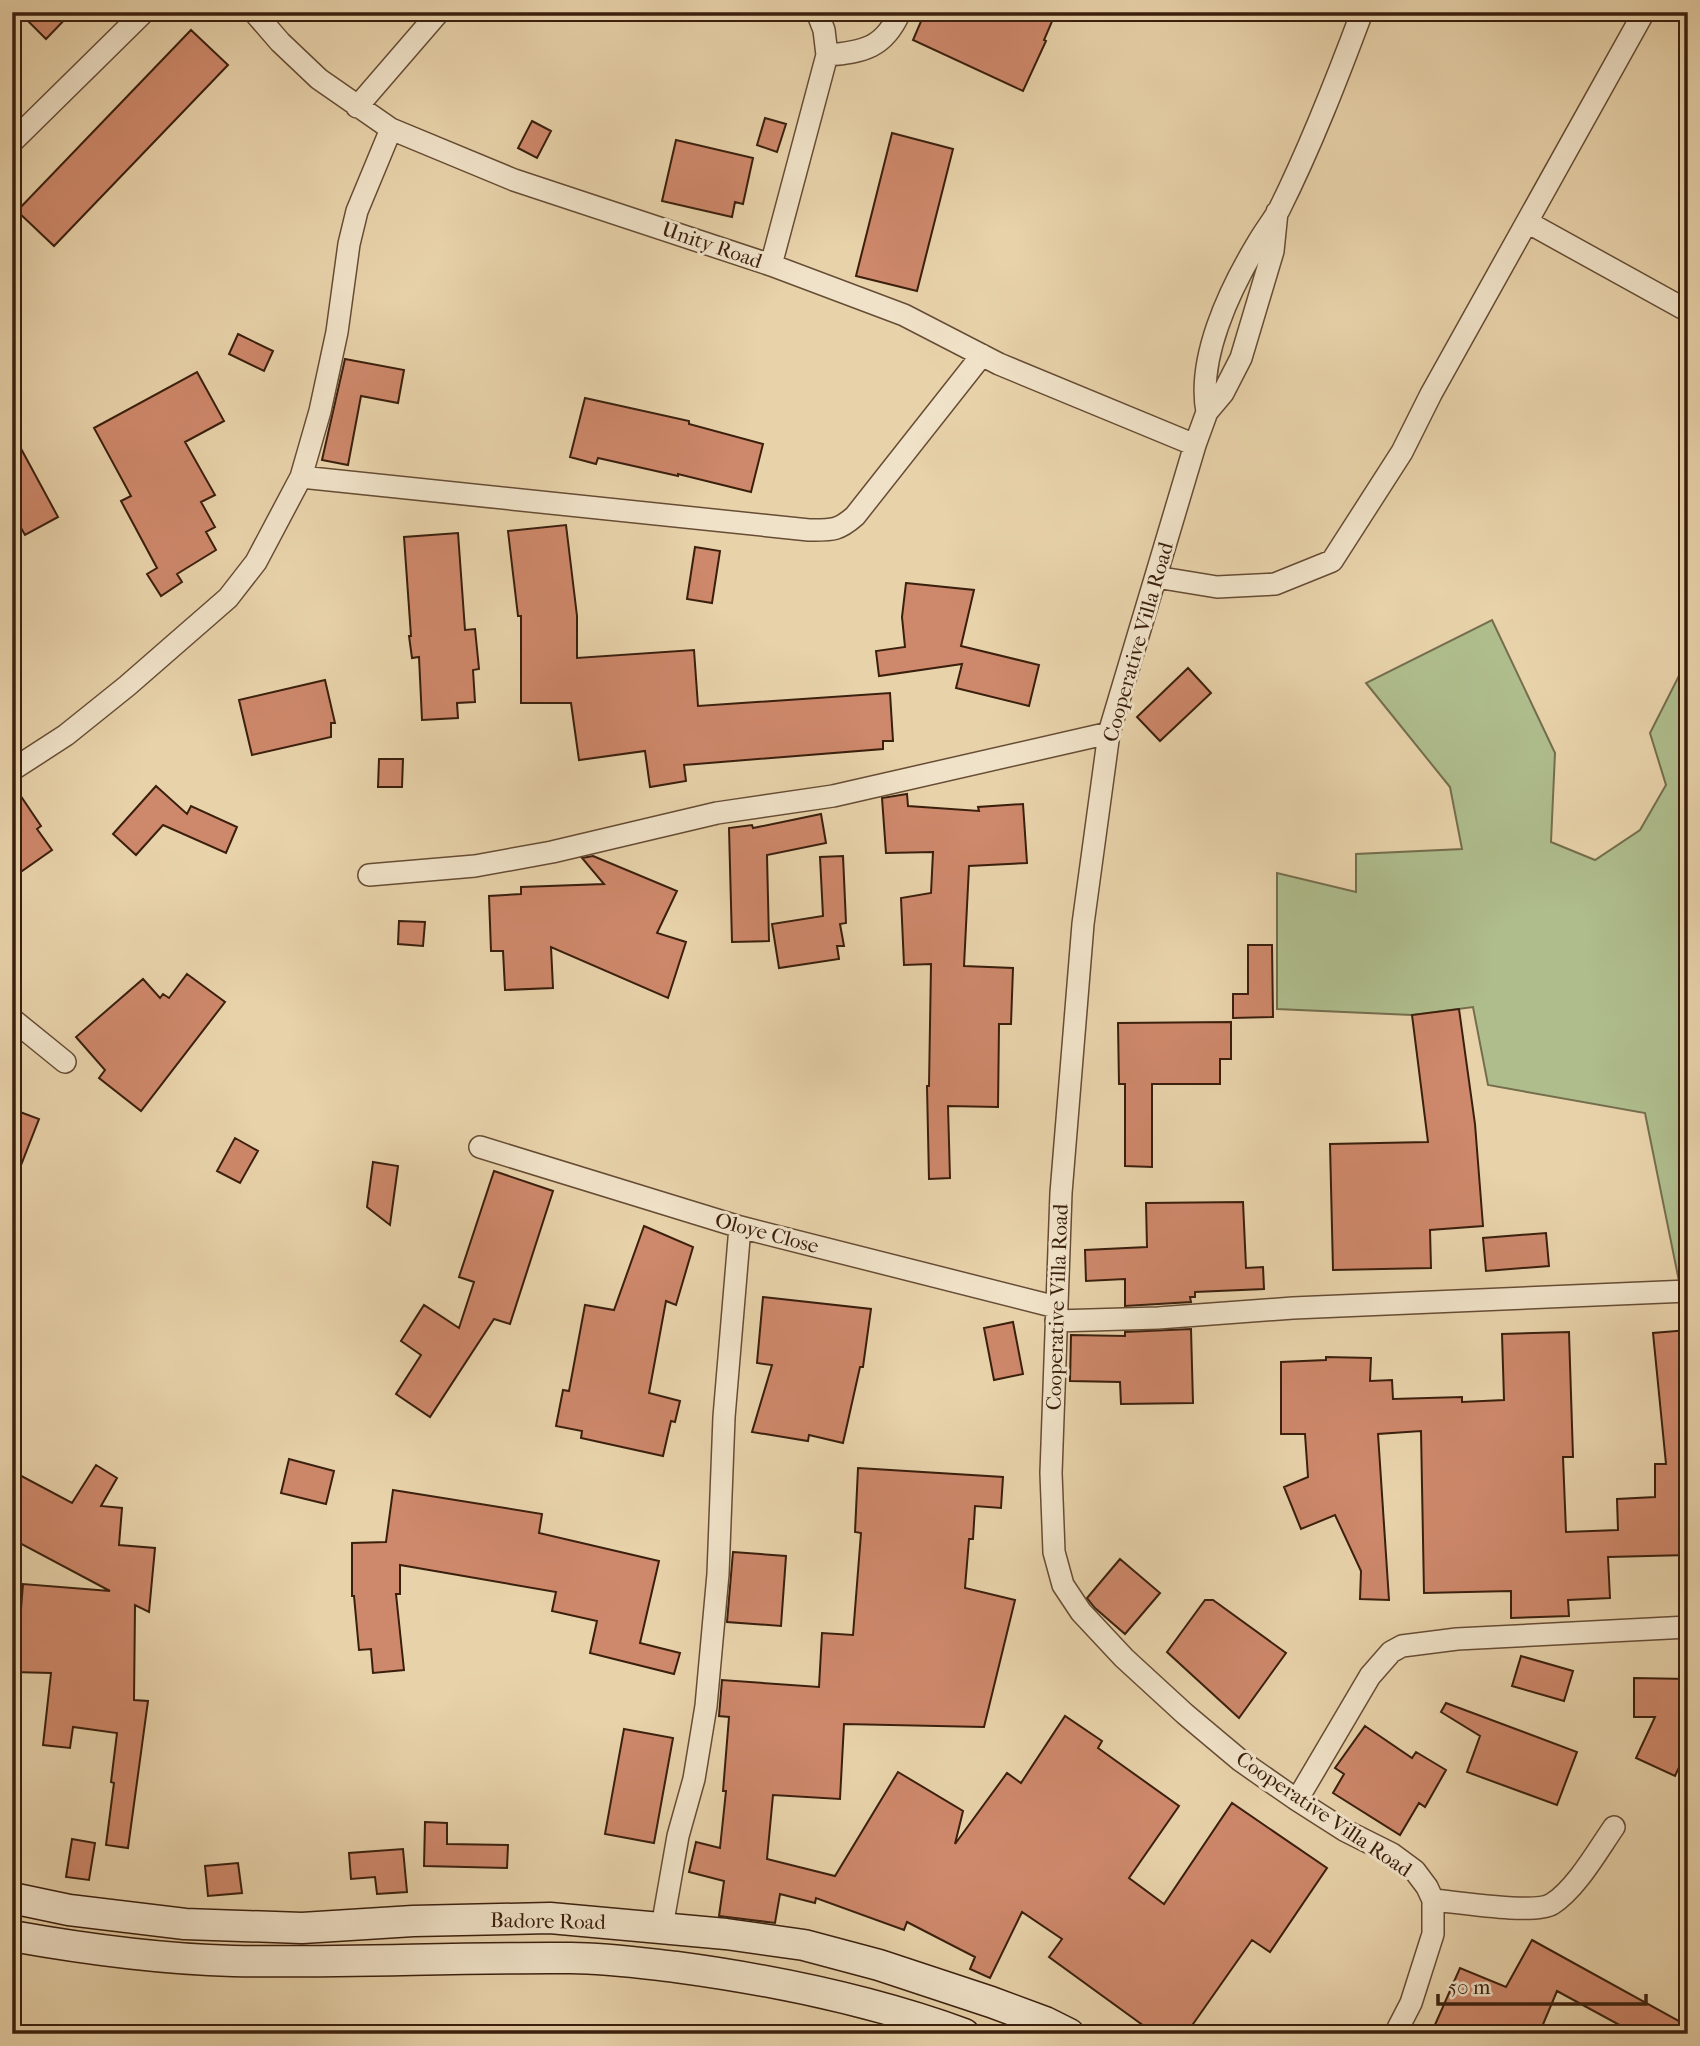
<svg xmlns="http://www.w3.org/2000/svg" width="1700" height="2046" font-family="'IM FELL French Canon',serif">
	<rect width="100%" height="100%" fill="#e8d2aa"/>
	<filter id="stains"><feTurbulence type="fractalNoise" baseFrequency=".00286" numOctaves="4"/><feColorMatrix values="0 0 0 0 .2 0 0 0 0 .09 0 0 0 0 .02 0 0 0 .5 -.17"/></filter>
	<radialGradient id="worn" r=".72"><stop offset=".6" stop-color="#630" stop-opacity="0"/><stop offset="1" stop-color="#630" stop-opacity=".3"/></radialGradient>
	<path fill="#afbd8d" stroke="#746e4d" stroke-width="2" d="M 1492,620 L 1555,753 L 1551,842 L 1595,860 L 1640,830 L 1666,785 L 1650,733 L 1688,658 L 1688,1291 L 1681,1291 L 1645,1113 L 1488,1085 L 1473,1007 L 1412,1015 L 1277,1009 L 1277,873 L 1356,892 L 1356,854 L 1462,849 L 1450,787 L 1366,683 Z"/>
	<path fill="#ce886b" stroke="#3a1f0d" stroke-width="2" d="M 19,12 L 72,12 L 46,39 Z
		M 925,12 L 1056,12 L 1044,40 L 1046,41 L 1023,91 L 913,40 Z
		M 191,30 L 228,65 L 54,246 L 17,211 Z
		M 765,118 L 786,124 L 777,152 L 757,145 Z
		M 532,121 L 551,131 L 537,158 L 518,148 Z
		M 892,133 L 953,149 L 917,291 L 856,276 Z
		M 676,140 L 753,158 L 743,204 L 735,202 L 732,217 L 662,201 Z
		M 238,334 L 273,351 L 264,371 L 229,354 Z
		M 345,359 L 404,370 L 398,403 L 361,396 L 348,465 L 322,460 Z
		M 197,372 L 224,421 L 185,442 L 215,495 L 201,502 L 215,527 L 206,532 L 216,550 L 177,574 L 182,582 L 161,596 L 147,574 L 157,568 L 121,501 L 131,496 L 94,428 Z
		M 585,398 L 689,421 L 689,424 L 763,444 L 751,492 L 678,474 L 678,476 L 598,458 L 596,464 L 570,457 Z
		M 12,432 L 58,517 L 25,535 L 12,512 Z
		M 566,525 L 577,616 L 577,658 L 694,650 L 698,706 L 890,693 L 893,741 L 883,741 L 883,749 L 684,765 L 686,781 L 650,787 L 645,751 L 579,760 L 571,703 L 521,703 L 521,616 L 518,616 L 508,531 Z
		M 458,533 L 465,630 L 475,629 L 479,669 L 473,670 L 475,702 L 457,703 L 458,718 L 422,720 L 419,657 L 412,658 L 409,636 L 411,636 L 404,537 Z
		M 695,547 L 720,551 L 712,603 L 687,599 Z
		M 906,583 L 974,590 L 961,646 L 1039,665 L 1029,706 L 956,688 L 962,664 L 879,676 L 876,651 L 905,647 L 902,617 Z
		M 1188,668 L 1211,693 L 1160,741 L 1137,717 Z
		M 325,680 L 335,723 L 331,723 L 331,737 L 252,755 L 239,700 Z
		M 379,759 L 403,759 L 402,787 L 378,787 Z
		M 12,783 L 41,826 L 37,829 L 52,850 L 12,878 Z
		M 156,786 L 187,814 L 191,806 L 237,827 L 226,853 L 163,825 L 136,855 L 113,834 Z
		M 907,794 L 908,806 L 979,811 L 978,807 L 1023,804 L 1027,863 L 969,866 L 964,966 L 1013,968 L 1011,1024 L 999,1024 L 998,1107 L 948,1106 L 950,1178 L 929,1179 L 927,1086 L 929,1086 L 931,964 L 904,965 L 901,898 L 931,893 L 933,852 L 886,853 L 882,798 Z
		M 821,814 L 826,843 L 767,855 L 769,941 L 732,942 L 729,828 L 752,825 L 753,828 Z
		M 593,856 L 677,891 L 657,933 L 686,942 L 668,998 L 551,947 L 553,988 L 505,990 L 503,951 L 491,951 L 489,896 L 521,894 L 521,887 L 604,884 L 582,858 Z
		M 843,856 L 846,923 L 840,924 L 844,946 L 837,946 L 839,959 L 779,968 L 772,924 L 823,916 L 820,857 Z
		M 399,921 L 425,922 L 423,946 L 398,944 Z
		M 1248,945 L 1272,945 L 1273,1017 L 1233,1018 L 1233,994 L 1248,994 Z
		M 187,974 L 225,1002 L 141,1111 L 99,1078 L 105,1070 L 76,1037 L 143,979 L 160,998 L 163,994 L 169,998 Z
		M 1459,1009 L 1475,1124 L 1483,1226 L 1430,1230 L 1431,1268 L 1333,1270 L 1330,1144 L 1428,1142 L 1412,1015 Z
		M 1231,1022 L 1231,1059 L 1220,1059 L 1220,1084 L 1152,1084 L 1152,1167 L 1125,1166 L 1125,1084 L 1119,1084 L 1118,1023 Z
		M 12,1109 L 39,1119 L 14,1183 L 12,1183 Z
		M 235,1138 L 258,1151 L 240,1183 L 217,1171 Z
		M 373,1162 L 398,1166 L 390,1225 L 367,1207 Z
		M 494,1171 L 553,1191 L 510,1324 L 494,1319 L 430,1417 L 396,1394 L 421,1355 L 401,1341 L 424,1305 L 459,1328 L 474,1282 L 459,1277 Z
		M 1243,1202 L 1246,1268 L 1263,1267 L 1264,1289 L 1195,1292 L 1195,1297 L 1190,1297 L 1191,1302 L 1125,1306 L 1125,1279 L 1086,1281 L 1085,1250 L 1147,1247 L 1146,1203 Z
		M 644,1226 L 693,1247 L 676,1305 L 666,1301 L 649,1393 L 680,1401 L 675,1422 L 671,1421 L 663,1456 L 581,1438 L 582,1431 L 556,1426 L 563,1390 L 569,1391 L 585,1305 L 614,1310 Z
		M 1546,1233 L 1549,1266 L 1486,1271 L 1483,1238 Z
		M 763,1297 L 871,1309 L 863,1367 L 860,1367 L 843,1443 L 809,1435 L 808,1441 L 752,1432 L 772,1365 L 757,1363 Z
		M 1013,1322 L 1023,1374 L 994,1380 L 984,1328 Z
		M 1191,1329 L 1193,1403 L 1121,1404 L 1120,1382 L 1070,1381 L 1071,1335 L 1125,1336 L 1125,1332 Z
		M 1688,1330 L 1688,1555 L 1608,1557 L 1610,1598 L 1568,1600 L 1569,1616 L 1511,1618 L 1511,1591 L 1424,1593 L 1421,1431 L 1378,1434 L 1389,1600 L 1360,1599 L 1361,1571 L 1335,1515 L 1301,1529 L 1284,1487 L 1308,1477 L 1305,1434 L 1281,1434 L 1281,1362 L 1326,1360 L 1326,1357 L 1371,1358 L 1370,1381 L 1392,1380 L 1393,1399 L 1462,1397 L 1462,1402 L 1504,1400 L 1502,1334 L 1569,1332 L 1573,1457 L 1563,1457 L 1566,1532 L 1618,1530 L 1617,1499 L 1655,1497 L 1655,1464 L 1666,1464 L 1653,1333 Z
		M 289,1459 L 334,1471 L 326,1504 L 281,1493 Z
		M 96,1465 L 117,1478 L 101,1506 L 122,1508 L 119,1545 L 155,1548 L 149,1612 L 135,1605 L 134,1700 L 148,1701 L 128,1848 L 106,1845 L 114,1783 L 111,1782 L 117,1733 L 73,1727 L 70,1748 L 43,1745 L 51,1673 L 12,1672 L 12,1635 L 19,1635 L 23,1584 L 110,1591 L 12,1539 L 12,1471 L 72,1503 Z
		M 858,1468 L 1003,1477 L 1001,1508 L 975,1506 L 973,1539 L 969,1539 L 965,1588 L 1015,1600 L 984,1727 L 844,1724 L 840,1799 L 773,1795 L 767,1859 L 835,1876 L 898,1772 L 963,1811 L 955,1844 L 1007,1773 L 1021,1783 L 1065,1716 L 1102,1741 L 1098,1748 L 1179,1806 L 1129,1878 L 1164,1904 L 1232,1803 L 1327,1868 L 1270,1952 L 1252,1940 L 1186,2034 L 1155,2034 L 1049,1957 L 1062,1939 L 1022,1912 L 990,1978 L 970,1969 L 975,1957 L 907,1922 L 904,1930 L 816,1898 L 815,1903 L 780,1894 L 775,1923 L 719,1916 L 724,1881 L 689,1872 L 696,1842 L 720,1848 L 726,1791 L 723,1791 L 729,1717 L 719,1716 L 722,1680 L 819,1687 L 822,1633 L 853,1635 L 861,1533 L 855,1532 Z
		M 393,1490 L 542,1514 L 539,1533 L 659,1561 L 640,1643 L 680,1653 L 674,1674 L 590,1653 L 597,1621 L 552,1611 L 556,1592 L 400,1565 L 400,1594 L 396,1594 L 404,1670 L 373,1673 L 371,1649 L 359,1650 L 354,1596 L 352,1596 L 352,1543 L 386,1542 Z
		M 733,1552 L 786,1556 L 781,1626 L 727,1622 Z
		M 1120,1559 L 1160,1593 L 1125,1634 L 1095,1608 L 1087,1598 Z
		M 1205,1600 L 1213,1600 L 1286,1653 L 1239,1718 L 1167,1652 Z
		M 1521,1656 L 1573,1671 L 1564,1701 L 1512,1686 Z
		M 1634,1678 L 1688,1679 L 1688,1748 L 1675,1776 L 1636,1758 L 1655,1717 L 1634,1717 Z
		M 1446,1703 L 1577,1752 L 1557,1805 L 1467,1772 L 1480,1736 L 1441,1712 Z
		M 1365,1726 L 1412,1758 L 1416,1752 L 1446,1770 L 1425,1807 L 1419,1803 L 1400,1835 L 1333,1793 L 1344,1774 L 1335,1768 Z
		M 624,1729 L 673,1738 L 654,1843 L 605,1834 Z
		M 425,1822 L 447,1823 L 447,1844 L 508,1845 L 507,1868 L 424,1866 Z
		M 72,1839 L 95,1843 L 89,1880 L 66,1877 Z
		M 403,1849 L 407,1892 L 377,1894 L 375,1877 L 351,1879 L 349,1853 Z
		M 238,1863 L 242,1893 L 208,1896 L 205,1866 Z
		M 1532,1940 L 1688,2026 L 1688,2034 L 1636,2034 L 1557,1991 L 1539,2034 L 1450,2034 L 1434,2027 L 1460,1968 L 1506,1987 Z"/>
	<g fill="none" stroke-linecap="round" stroke-linejoin="round">
		<g stroke="#664c34" stroke-width="24">
			<path id="minor" d="M 254,12 L 280,42 L 319,79 L 391,129 L 514,180 L 771,265 L 904,315 L 999,364 L 1195,445
				M 827,55 C 864,52 884,48 900,12
				M 357,107 L 439,12
				M 12,142 L 144,12
				M 1277,212 L 1273,251 L 1241,358 L 1223,393 L 1207,412 L 1195,445 L 1109,733 L 1083,924 L 1061,1193 L 1051,1473 L 1054,1552 L 1063,1585 L 1081,1612 L 1124,1658 L 1185,1714 L 1241,1761 L 1297,1800 L 1344,1830 L 1392,1854 L 1415,1871 L 1427,1887 L 1433,1900 L 1433,1934 L 1411,2003 L 1395,2034
				M 1527,222 L 1688,311
				M 771,265 L 827,55 L 824,30 L 817,12
				M 1207,412 C 1197,359 1229,291 1256,246 C 1263,233 1272,222 1279,210 C 1311,146 1337,79 1362,12
				M 301,477 L 809,530 C 832,530 838,531 855,516 L 982,355
				M 1156,577 L 1217,587 L 1275,584 L 1332,561 L 1402,452 L 1431,394 L 1644,12
				M 12,770 L 66,735 L 127,686 L 228,598 L 256,562 L 301,477 L 320,411 L 337,332 L 349,244 L 357,211 L 391,129
				M 369,875 L 475,866 L 552,852 L 717,813 L 833,796 L 1109,733
				M 12,1019 L 65,1062
				M 480,1147 L 740,1227 L 1056,1307
				M 1056,1321 L 1158,1318 L 1293,1308 L 1688,1291
				M 1297,1800 L 1370,1676 L 1391,1652 L 1402,1646 L 1457,1639 L 1688,1627
				M 1433,1900 C 1457,1902 1534,1915 1552,1904 C 1576,1889 1598,1850 1614,1827
				M 662,1927 L 678,1836 L 694,1779 L 706,1706 L 718,1574 L 724,1417 L 740,1227"/>
		</g>
		<g stroke="#3a1f0d" stroke-width="33">
			<path id="secondary" d="M 12,1898 L 69,1910 L 185,1924 L 302,1928 L 413,1921 L 550,1918 L 726,1934 L 804,1945 L 879,1965 L 991,2002 L 1045,2022 L 1069,2034
				M 12,1936 C 85,1949 159,1959 233,1961 C 345,1963 458,1957 571,1958 C 606,1958 641,1963 676,1967 C 773,1980 871,2000 964,2034"/>
		</g>
		<use href="#minor" stroke="#f0e2c8" stroke-width="21"/>
		<use href="#secondary" stroke="#f0e2c8" stroke-width="30"/>
	</g>
	<g text-anchor="middle" dominant-baseline="central" stroke-width="6" stroke-linejoin="round" paint-order="stroke">
		<g font-size="21" fill="#3a1f0d" stroke="#f0e2c8">
			<text transform="translate(712 245) rotate(19)">Unity Road</text>
			<text transform="translate(1138 642) rotate(-74)">Cooperative Villa Road</text>
			<text transform="translate(767 1233) rotate(15)">Oloye Close</text>
			<text transform="translate(1057 1307) rotate(-88)">Cooperative Villa Road</text>
			<text transform="translate(1324 1814) rotate(34)">Cooperative Villa Road</text>
			<text transform="translate(548 1921) rotate(1)">Badore Road</text>
		</g>
	</g>
	<rect width="1700" height="2046" fill="none" stroke="#e8d2aa" stroke-width="42"/>
	<rect x="14" y="14" width="1672" height="2018" fill="none" stroke="#3a1f0d" stroke-width="3.5"/>
	<rect x="21" y="21" width="1658" height="2004" fill="none" stroke="#3a1f0d" stroke-width="2"/>
	<path d="M1438 1994v10h208v-10" fill="none" stroke="#3a1f0d" stroke-width="3.5"/>
	<text x="1448" y="1994" font-size="21" fill="#3a1f0d" stroke="#f0e2c8" stroke-width="5" paint-order="stroke">50 m</text>
	<rect width="100%" height="100%" filter="url(#stains)"/>
	<rect width="100%" height="100%" fill="url(#worn)"/>
</svg>
